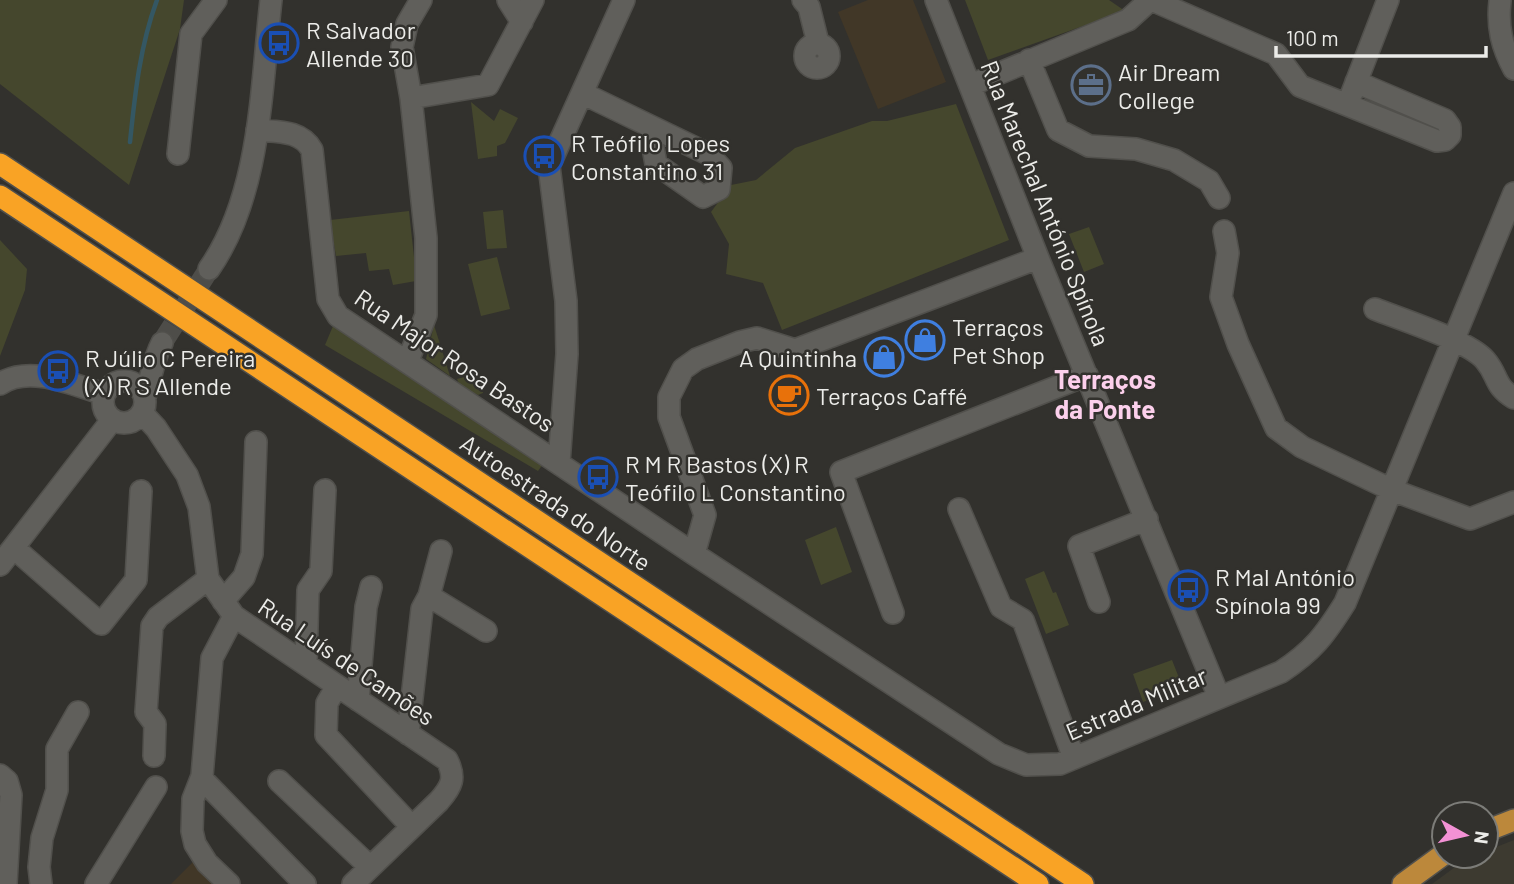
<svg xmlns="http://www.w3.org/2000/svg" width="1514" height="884" font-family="Barlow,sans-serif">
	<rect width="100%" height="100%" fill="#32312d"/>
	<path fill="#3d3a30" d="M 1514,840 L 1514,884 L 1432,884 L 1466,859 L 1474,856 L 1486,856 L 1486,851 Z"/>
	<path fill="#413727" d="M 868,0 L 913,0 L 946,82 L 878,109 L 838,12 Z
		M 194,861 L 217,884 L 171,884 Z"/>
	<path fill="#45472d" d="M 0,0 L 184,0 L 180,29 L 129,185 L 0,84 Z
		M 965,0 L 1109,0 L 1125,11 L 988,60 Z
		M 471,102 L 494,121 L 500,109 L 518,118 L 505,143 L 497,146 L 497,156 L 478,159 Z
		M 956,104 L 1009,240 L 782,330 L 763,283 L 726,274 L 729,244 L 711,212 L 731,185 L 756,180 L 795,148 L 872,121 L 887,121 Z
		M 503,210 L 507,248 L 487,249 L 483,212 Z
		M 409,211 L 414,257 L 417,264 L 416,281 L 393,285 L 389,269 L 369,271 L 366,253 L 336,256 L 330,220 Z
		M 1089,227 L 1104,264 L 1084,272 L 1069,234 Z
		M 0,240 L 27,269 L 25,290 L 0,356 Z
		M 497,257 L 510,309 L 481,316 L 468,264 Z
		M 434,325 L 450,376 L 426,359 Z
		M 333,326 L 543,464 L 538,471 L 325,345 Z
		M 479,373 L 482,377 L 483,393 L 478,395 L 460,386 L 457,379 Z
		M 836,527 L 852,572 L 821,585 L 805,540 Z
		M 1044,571 L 1053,593 L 1056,592 L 1069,625 L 1046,634 L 1025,579 Z
		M 1172,660 L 1183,688 L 1143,702 L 1133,674 Z"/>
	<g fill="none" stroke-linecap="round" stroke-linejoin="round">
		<path stroke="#345763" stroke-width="4.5" d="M 130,142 C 135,93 140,46 157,0"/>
		<path stroke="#4e4d49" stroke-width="21" stroke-dasharray="21 10" stroke-linecap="butt" d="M 162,343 L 209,269"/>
		<g stroke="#51504c" stroke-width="24">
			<path id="minor" d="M 508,0 L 522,22
				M 803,0 L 809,7 L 818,43
				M 936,0 L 1038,258 L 1219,697
				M 1152,0 L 1276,54 L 1300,86 L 1437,141 L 1445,140 L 1450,135 L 1450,127 L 1445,120 L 1356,82
				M 1500,1 C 1497,27 1502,47 1514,69
				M805 56a12 12 0 1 1 24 0a12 12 0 1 1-24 0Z
				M 1029,60 L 1058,130 L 1089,146 L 1136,149 L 1174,160 L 1209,181 L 1219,198
				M 971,85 L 1128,20 L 1150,0
				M 582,93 L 708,154 L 721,168 L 719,189 L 703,197 L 656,164 L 649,126
				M 1352,93 L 1388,0
				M 411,98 L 488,85 L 533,0
				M 257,130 C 278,132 301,130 312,150 L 328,299 L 338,316 L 694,554 L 999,754 L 1026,765 L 1060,764 L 1281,672 C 1313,651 1325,635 1345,603 L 1514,193
				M 178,154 L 191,34 L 216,0
				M 1224,231 L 1228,253 L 1221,297 L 1238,344 L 1276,428 L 1302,447 L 1392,490 L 1470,519 L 1514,502
				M 209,269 C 261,195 261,88 271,0
				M 1375,309 C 1400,319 1469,341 1485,360 C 1499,376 1493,385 1514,398
				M 405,359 L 411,353 L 426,315 L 426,238 L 411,98 L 402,47 L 407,24 L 421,0
				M103 402a21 21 0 1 1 42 0a21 21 0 1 1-42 0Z
				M 0,384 C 29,364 74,385 104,394
				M 145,397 C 151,379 153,360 162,343
				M 142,413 L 156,428 L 187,475 L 199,507 L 208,579 L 234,616 L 447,760 C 456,778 452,786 439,801 L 353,884
				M 559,463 L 567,354 L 566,301 L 549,166 L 624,0
				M 959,509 L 1001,607 L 1023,620 L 1074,758
				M 14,548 L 101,624 L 136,580 L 141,491
				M 694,554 L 705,515 L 669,417 L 669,397 L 683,369 L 697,359 L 740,342 L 757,338 L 795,350 L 1038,258
				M 0,565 L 112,420
				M 429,596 L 486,631
				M 223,601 L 244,577 L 252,554 L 256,442
				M 1099,602 L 1079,546 L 1147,519
				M 893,613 L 841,472 L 1087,375
				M 306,664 L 308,590 L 321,571 L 325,490
				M 337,686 L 327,703 L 326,735 L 412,827
				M 358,700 L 366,607 L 371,587
				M 408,734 L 422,609 L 429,596 L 441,551
				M 154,756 L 155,724 L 146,712 L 152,626 L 158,617 L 208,579
				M 0,775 L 7,781 L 11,795 L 6,884
				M 202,776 L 204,781 L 305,884
				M 279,781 L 370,867
				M 41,884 L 39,867 L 42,838 L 57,790 L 57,749 L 78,712
				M 96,884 L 156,787
				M 229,884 L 207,863 L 195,844 L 192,831 L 193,799 L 202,776 L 212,658 L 234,616"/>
		</g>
		<g stroke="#51504c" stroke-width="24">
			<path id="major" d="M 1486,831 L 1514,820
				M 1403,884 L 1444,854"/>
		</g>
		<g stroke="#51504c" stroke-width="24">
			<path id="highway" d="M 0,164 L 1083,884
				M 0,196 L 1038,884"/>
		</g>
		<use href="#minor" stroke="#605f5b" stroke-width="21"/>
		<use href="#major" stroke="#bc883b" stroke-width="21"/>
		<use href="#highway" stroke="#f9a325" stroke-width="21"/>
	</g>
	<defs>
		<g id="bus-ring" transform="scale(2.0125)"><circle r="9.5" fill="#32312d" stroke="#1a4fb4" stroke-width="1.5"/><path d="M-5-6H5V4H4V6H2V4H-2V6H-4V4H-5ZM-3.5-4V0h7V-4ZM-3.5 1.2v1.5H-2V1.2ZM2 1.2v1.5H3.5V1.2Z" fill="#1a4fb4"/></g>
		<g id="office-ring" transform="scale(2.0125)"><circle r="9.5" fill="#32312d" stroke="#5c6f8a" stroke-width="1.5"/><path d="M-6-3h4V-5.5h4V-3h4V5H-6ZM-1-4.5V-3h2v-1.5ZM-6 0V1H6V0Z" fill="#5c6f8a"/></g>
		<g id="shop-ring" transform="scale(2.0125)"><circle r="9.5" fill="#32312d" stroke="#3f7fe0" stroke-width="1.5"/><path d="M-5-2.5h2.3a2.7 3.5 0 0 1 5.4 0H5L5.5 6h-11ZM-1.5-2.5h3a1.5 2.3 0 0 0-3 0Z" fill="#3f7fe0"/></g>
		<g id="cafe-ring" transform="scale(2.0125)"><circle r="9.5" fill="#32312d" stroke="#e8710a" stroke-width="1.5"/><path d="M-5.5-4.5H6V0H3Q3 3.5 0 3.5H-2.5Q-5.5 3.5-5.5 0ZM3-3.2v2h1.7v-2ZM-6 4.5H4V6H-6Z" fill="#e8710a"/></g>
	</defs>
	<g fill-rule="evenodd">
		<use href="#bus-ring" x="279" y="43"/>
		<use href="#office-ring" x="1091" y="85"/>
		<use href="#bus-ring" x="544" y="156"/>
		<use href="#shop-ring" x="925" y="340"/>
		<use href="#shop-ring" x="884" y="357"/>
		<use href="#bus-ring" x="58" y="371"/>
		<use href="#cafe-ring" x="789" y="395"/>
		<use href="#bus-ring" x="598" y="477"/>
		<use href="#bus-ring" x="1188" y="590"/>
	</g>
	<g text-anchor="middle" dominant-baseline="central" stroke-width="5" stroke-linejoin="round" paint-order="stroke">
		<g font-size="24" fill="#ecece9" stroke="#32312d" text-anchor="start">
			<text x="306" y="29">R Salvador<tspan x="306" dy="28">Allende 30</tspan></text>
			<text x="1118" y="71">Air Dream<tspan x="1118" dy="28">College</tspan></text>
			<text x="571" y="142">R Teófilo Lopes<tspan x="571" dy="28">Constantino 31</tspan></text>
			<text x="952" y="326">Terraços<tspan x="952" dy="28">Pet Shop</tspan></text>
			<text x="85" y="357">R Júlio C Pereira<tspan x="85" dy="28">(X) R S Allende</tspan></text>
			<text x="857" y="357" text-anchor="end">A Quintinha</text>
			<text x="816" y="395">Terraços Caffé</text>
			<text x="625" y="463">R M R Bastos (X) R<tspan x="625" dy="28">Teófilo L Constantino</tspan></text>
			<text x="1215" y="576">R Mal António<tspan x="1215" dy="28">Spínola 99</tspan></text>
		</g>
		<g font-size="24" fill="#ecece9" stroke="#32312d">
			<text transform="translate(1046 203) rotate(68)">Rua Marechal António Spínola</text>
			<text transform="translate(455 360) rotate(34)">Rua Major Rosa Bastos</text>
			<text transform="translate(556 502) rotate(34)">Autoestrada do Norte</text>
			<text transform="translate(347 661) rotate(34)">Rua Luís de Camões</text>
			<text transform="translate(1136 703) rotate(-23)">Estrada Militar</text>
		</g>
		<g font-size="26" font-weight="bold" fill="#fcd0ec" stroke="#32312d">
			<text x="1105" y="378">Terraços<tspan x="1105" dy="30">da Ponte</tspan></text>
		</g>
	</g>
	<g transform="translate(1465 835) rotate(98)"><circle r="33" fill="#32312d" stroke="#7c7c78" stroke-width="2"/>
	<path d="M0-5L12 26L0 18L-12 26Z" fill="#f391d5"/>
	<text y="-10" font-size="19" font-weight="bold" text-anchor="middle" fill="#ecece9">N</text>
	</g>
	<path d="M1276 46v10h210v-10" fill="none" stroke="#ecece9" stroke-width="3.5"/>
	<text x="1286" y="46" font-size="21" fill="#ecece9" stroke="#32312d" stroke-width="5" paint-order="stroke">100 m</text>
</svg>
